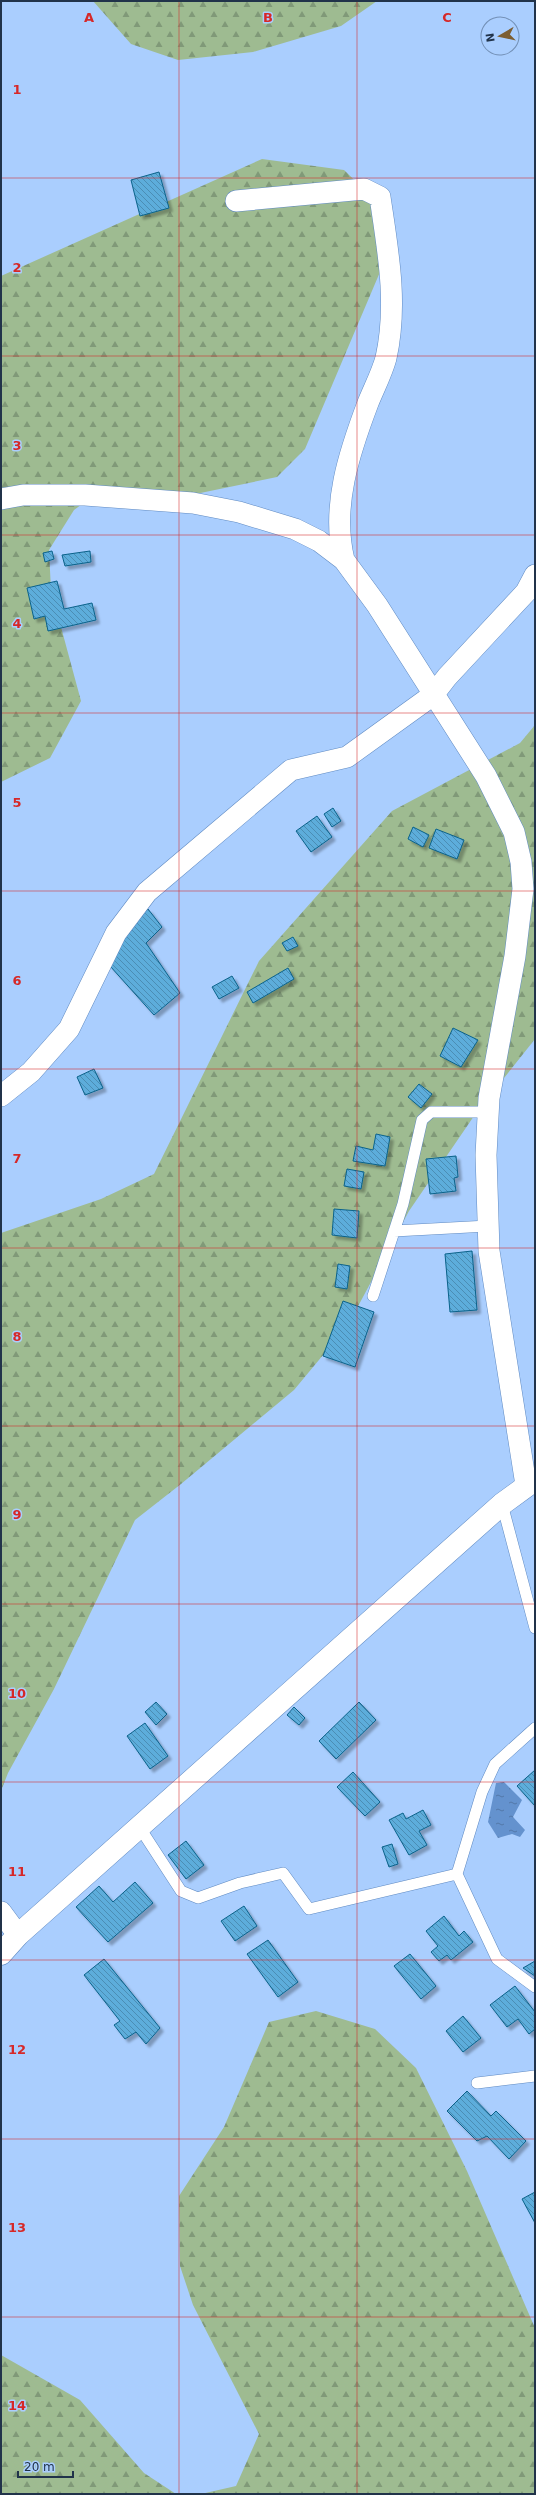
<svg xmlns="http://www.w3.org/2000/svg" width="536" height="2495" font-family="'DejaVu Sans',sans-serif">
	<defs>
		<pattern id="forest-firs" width="22" height="20" patternUnits="userSpaceOnUse"><rect width="22" height="20" fill="#9ebb91"/><path d="M5 1l3.5 6h-7zM16 11l3.5 6h-7z" fill="#809978"/></pattern>
		<pattern id="water-ripples" width="26" height="14" patternUnits="userSpaceOnUse"><rect width="26" height="14" fill="#6492ce"/><path d="M2 4q2-2 4 0t4 0M15 11q2-2 4 0t4 0" fill="none" stroke="#5278a9"/></pattern>
		<pattern id="building-back-hatch" width="6" height="6" patternUnits="userSpaceOnUse"><rect width="6" height="6" fill="#5daddb"/><path d="M-1 5l2 2M0 0l6 6M5-1l2 2" fill="none" stroke="#4c8db4"/></pattern>
		<filter id="shadow"><feDropShadow dx="3.5" dy="3.5" stdDeviation="1" flood-color="#0004"/></filter>
	</defs>
	<rect width="100%" height="100%" fill="#aacefe"/>
	<path fill="url(#forest-firs)" d="M 93,1 L 377,1 L 341,26 L 253,52 L 178,60 L 131,44 Z
		M 262,159 L 344,170 L 372,197 L 380,272 L 305,449 L 277,477 L 181,497 L 96,494 L 74,510 L 49,550 L 51,590 L 81,701 L 50,758 L 1,782 L 1,276 Z
		M 535,725 L 535,1039 L 474,1116 L 409,1211 L 348,1325 L 294,1390 L 181,1484 L 135,1520 L 54,1689 L 8,1773 L 1,1791 L 1,1233 L 101,1199 L 154,1174 L 259,961 L 392,811 L 520,743 Z
		M 316,2011 L 375,2029 L 416,2068 L 467,2171 L 535,2328 L 535,2494 L 201,2494 L 236,2486 L 259,2434 L 193,2305 L 180,2266 L 179,2196 L 224,2127 L 269,2022 Z
		M 1,2355 L 80,2400 L 144,2473 L 176,2494 L 1,2494 Z"/>
	<path fill="url(#water-ripples)" d="M 504,1782 L 522,1800 L 513,1817 L 525,1830 L 520,1837 L 512,1834 L 498,1838 L 488,1822 L 496,1783 Z"/>
	<path fill="url(#building-back-hatch)" stroke="#0a628a" filter="url(#shadow)" d="M 159,172 L 169,208 L 140,216 L 131,180 Z
		M 52,551 L 54,559 L 45,562 L 43,553 Z
		M 90,551 L 91,562 L 65,566 L 62,555 Z
		M 57,581 L 64,609 L 92,603 L 96,620 L 48,631 L 45,616 L 34,619 L 27,588 Z
		M 333,808 L 341,821 L 332,827 L 324,814 Z
		M 317,816 L 332,837 L 311,852 L 296,831 Z
		M 413,827 L 429,835 L 423,847 L 408,839 Z
		M 436,829 L 464,840 L 457,859 L 429,848 Z
		M 148,909 L 162,927 L 146,943 L 180,993 L 154,1015 L 110,966 L 129,927 Z
		M 293,937 L 298,946 L 287,951 L 282,943 Z
		M 288,968 L 294,979 L 253,1003 L 247,992 Z
		M 232,976 L 239,988 L 219,999 L 212,987 Z
		M 453,1028 L 478,1040 L 461,1067 L 440,1056 Z
		M 94,1069 L 103,1088 L 85,1095 L 77,1077 Z
		M 419,1084 L 432,1094 L 421,1108 L 408,1097 Z
		M 376,1134 L 390,1137 L 385,1166 L 353,1161 L 356,1146 L 373,1150 Z
		M 456,1156 L 458,1177 L 454,1178 L 456,1191 L 430,1194 L 426,1159 Z
		M 347,1169 L 364,1172 L 361,1189 L 344,1186 Z
		M 334,1209 L 359,1211 L 357,1238 L 332,1235 Z
		M 472,1251 L 477,1310 L 450,1312 L 445,1254 Z
		M 338,1264 L 350,1266 L 347,1289 L 335,1287 Z
		M 343,1301 L 374,1312 L 355,1367 L 323,1356 Z
		M 156,1702 L 167,1714 L 156,1725 L 145,1712 Z
		M 359,1702 L 376,1720 L 336,1759 L 319,1741 Z
		M 294,1707 L 305,1718 L 299,1725 L 287,1715 Z
		M 145,1723 L 168,1756 L 150,1769 L 127,1736 Z
		M 535,1770 L 535,1806 L 517,1786 Z
		M 353,1772 L 380,1802 L 365,1816 L 337,1787 Z
		M 423,1810 L 431,1825 L 419,1831 L 427,1845 L 409,1855 L 389,1820 L 403,1813 L 406,1819 Z
		M 186,1841 L 204,1865 L 186,1879 L 168,1855 Z
		M 392,1844 L 398,1864 L 389,1867 L 382,1847 Z
		M 135,1882 L 153,1903 L 108,1942 L 76,1907 L 99,1886 L 113,1902 Z
		M 244,1906 L 257,1926 L 235,1941 L 221,1921 Z
		M 444,1916 L 459,1936 L 464,1931 L 473,1942 L 451,1960 L 447,1955 L 439,1961 L 431,1952 L 438,1946 L 426,1931 Z
		M 268,1940 L 298,1982 L 278,1997 L 247,1954 Z
		M 410,1954 L 436,1986 L 421,1999 L 394,1966 Z
		M 104,1959 L 160,2028 L 146,2044 L 136,2032 L 125,2039 L 114,2025 L 120,2021 L 84,1975 Z
		M 535,1961 L 535,1976 L 523,1968 Z
		M 515,1986 L 535,2012 L 535,2029 L 529,2034 L 518,2019 L 507,2027 L 490,2005 Z
		M 463,2016 L 481,2038 L 463,2052 L 446,2031 Z
		M 467,2091 L 491,2116 L 496,2111 L 526,2141 L 509,2159 L 487,2136 L 477,2141 L 447,2111 Z
		M 535,2192 L 535,2223 L 522,2199 Z"/>
	<g fill="none" stroke-linecap="round" stroke-linejoin="round">
		<g stroke="#5f8ac2" stroke-width="12">
			<path id="service" d="M 394,1231 L 488,1226
				M 373,1296 L 403,1204 L 422,1120 L 431,1112 L 488,1112
				M 502,1504 L 535,1628
				M 535,1728 L 495,1764 L 482,1792 L 457,1874 L 497,1959 L 535,1987
				M 140,1828 L 181,1891 L 198,1898 L 240,1883 L 283,1873 L 309,1909 L 457,1874
				M 477,2083 L 535,2076"/>
		</g>
		<g stroke="#5f8ac2" stroke-width="22">
			<path id="minor" d="M 236,201 L 364,189 L 380,197 C 388,251 398,304 386,358 C 382,373 374,388 368,403 C 349,453 331,507 344,560
				M 1,499 L 23,495 L 85,495 L 193,503 L 239,512 L 295,529 L 319,541 L 344,560 L 377,605 L 486,776 L 514,832 L 521,862 L 523,889 L 515,956 L 489,1098 L 486,1155 L 489,1251 L 526,1485
				M 1,1096 L 31,1072 L 69,1029 L 116,933 L 147,892 L 291,770 L 347,757 L 433,695 L 447,677 L 526,592 L 535,575
				M 1,1912 L 18,1935"/>
		</g>
		<g stroke="#5f8ac2" stroke-width="23">
			<path id="tertiary" d="M 1,1954 L 18,1935 L 502,1504 L 535,1480"/>
		</g>
		<use href="#service" stroke="#fff" stroke-width="11"/>
		<use href="#minor" stroke="#fff" stroke-width="21"/>
		<use href="#tertiary" stroke="#fff" stroke-width="22"/>
	</g>
	<path fill="none" stroke="#d62828" stroke-width="1" stroke-opacity="0.55" d="M 179,1 L 179,2494M 357,1 L 357,2494M 1,178 L 535,178M 1,356 L 535,356M 1,535 L 535,535M 1,713 L 535,713M 1,891 L 535,891M 1,1069 L 535,1069M 1,1248 L 535,1248M 1,1426 L 535,1426M 1,1604 L 535,1604M 1,1782 L 535,1782M 1,1960 L 535,1960M 1,2139 L 535,2139M 1,2317 L 535,2317"/>
	<g font-size="13" text-anchor="middle" font-weight="bold" fill="#d62828" stroke="#aacefe" stroke-width="3" stroke-linejoin="round" paint-order="stroke">
		<text x="89" y="22">A</text>
		<text x="268" y="22">B</text>
		<text x="447" y="22">C</text>
		<text x="17" y="94">1</text>
		<text x="17" y="272">2</text>
		<text x="17" y="450">3</text>
		<text x="17" y="628">4</text>
		<text x="17" y="807">5</text>
		<text x="17" y="985">6</text>
		<text x="17" y="1163">7</text>
		<text x="17" y="1341">8</text>
		<text x="17" y="1519">9</text>
		<text x="17" y="1698">10</text>
		<text x="17" y="1876">11</text>
		<text x="17" y="2054">12</text>
		<text x="17" y="2232">13</text>
		<text x="17" y="2410">14</text>
	</g>
	<rect width="536" height="2495" fill="none" stroke="#21334a" stroke-width="4"/>
	<g transform="translate(500 36) rotate(261)"><circle r="19" fill="#aacefe" stroke="#7390b6"/>
	<path d="M0-3L7 15L0 10L-7 15Z" fill="#7c5e32"/>
	<text y="-6" font-size="11" font-weight="bold" text-anchor="middle" fill="#21334a">N</text>
	</g>
	<path d="M18 2471v6h55v-6" fill="none" stroke="#21334a" stroke-width="2"/>
	<text x="24" y="2471" font-size="12" fill="#21334a" stroke="#aacefe" stroke-width="3" paint-order="stroke">20 m</text>
</svg>
